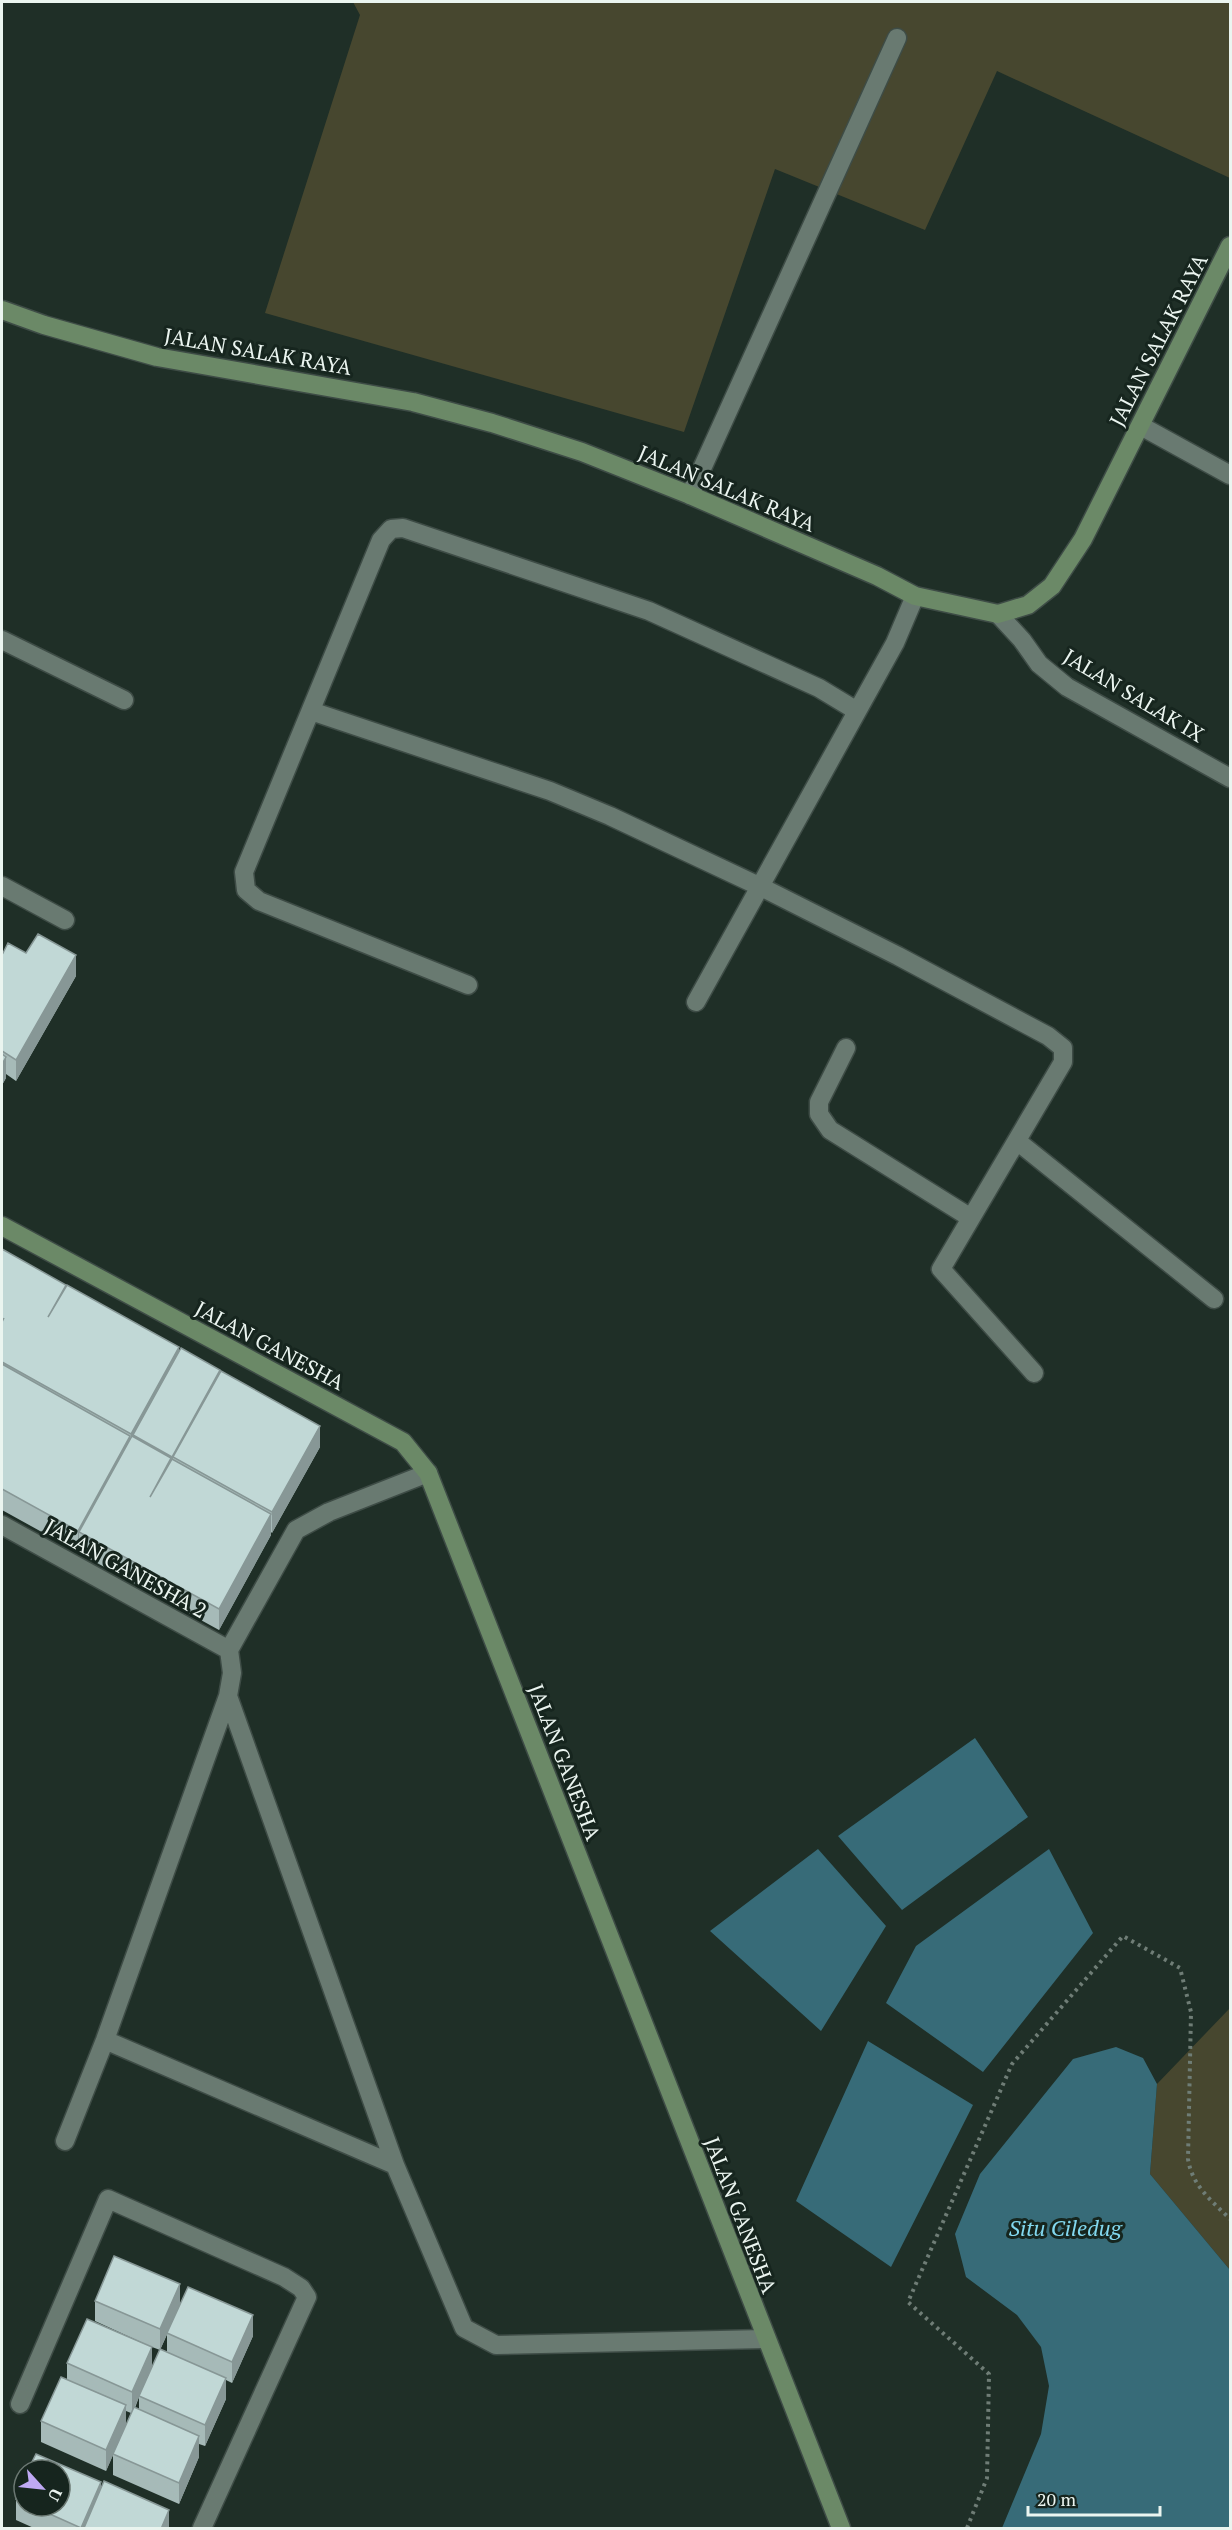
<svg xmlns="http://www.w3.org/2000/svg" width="1232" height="2530" font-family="'PT Serif',serif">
	<rect width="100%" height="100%" fill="#1f2f27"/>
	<path fill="#47472f" d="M 353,2 L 1230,2 L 1230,178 L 997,71 L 925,230 L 775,169 L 684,432 L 265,313 L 360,15 Z
		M 1230,2008 L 1230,2270 L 1150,2174 L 1157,2084 Z"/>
	<path fill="#376b78" d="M 975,1738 L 1028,1817 L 902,1910 L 838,1836 Z
		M 818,1849 L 886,1926 L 821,2031 L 710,1931 Z
		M 1049,1849 L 1093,1933 L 983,2072 L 886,2003 L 916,1946 Z
		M 868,2041 L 973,2105 L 891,2267 L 796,2201 Z
		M 1116,2047 L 1143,2058 L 1157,2084 L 1150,2174 L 1230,2270 L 1230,2528 L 1002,2528 L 1041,2434 L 1049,2386 L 1041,2347 L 1017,2315 L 966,2277 L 955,2234 L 980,2174 L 1073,2059 Z"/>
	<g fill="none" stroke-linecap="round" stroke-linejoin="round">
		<g stroke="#3e4c46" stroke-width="21">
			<path id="street" d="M 1141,426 L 1230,475
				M 690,495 L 897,38
				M 998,614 L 1022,640 L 1039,664 L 1067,687 L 1230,778
				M 2,640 L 124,700
				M 311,711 L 550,791 L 610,816 L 761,887 L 898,956 L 1048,1036 L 1063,1048 L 1063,1062 L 941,1269 L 1034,1373
				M 2,886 L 65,920
				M 468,985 L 259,901 L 246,890 L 244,872 L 381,540 L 391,529 L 403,528 L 649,611 L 819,688 L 857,711
				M 696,1002 L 895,643 L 915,596
				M 846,1048 L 819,1102 L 819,1114 L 830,1130 L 971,1218
				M 1017,1141 L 1214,1299
				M 2,1525 L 229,1650
				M 229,1650 L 296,1530 L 329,1512 L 428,1473
				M 228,1696 L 395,2165 L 464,2328 L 496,2345 L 765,2339
				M 105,2040 L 395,2165
				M 65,2141 L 105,2040 L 228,1696 L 232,1673 L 229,1650
				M 20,2404 L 108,2199 L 284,2277 L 301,2288 L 307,2297 L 202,2528"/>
		</g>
		<g stroke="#3e4c46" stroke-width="21">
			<path id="secondary" d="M 2,310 L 44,325 L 157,357 L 413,402 L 492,423 L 582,452 L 690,495 L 877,576 L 915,596 L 998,614 L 1028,605 L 1052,586 L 1083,539 L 1230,246
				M 2,1226 L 403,1442 L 428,1473 L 841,2528"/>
		</g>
		<path stroke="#6f7d76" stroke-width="4" stroke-dasharray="3 4.5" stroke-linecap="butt" d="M 967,2528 L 987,2478 L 989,2374 L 908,2302 L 1012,2064 L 1123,1936 L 1180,1968 L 1191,2012 L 1188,2159 C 1192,2186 1212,2201 1230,2219"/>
		<use href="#street" stroke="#697a71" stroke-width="18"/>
		<use href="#secondary" stroke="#6b8967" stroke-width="18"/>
	</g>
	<path fill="#a6bab8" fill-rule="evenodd" d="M 2,952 L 3,953 L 26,953 L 76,976 L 16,1081 L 6,1074 L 6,1078 L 2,1085 Z
		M 2,1249 L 66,1287 L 220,1373 L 320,1447 L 272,1533 L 271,1532 L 271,1535 L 219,1630 L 79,1553 L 79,1550 L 78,1552 L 2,1510 Z
		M 95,2301 L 180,2304 L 253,2336 L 232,2383 L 226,2380 L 226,2399 L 205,2446 L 199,2444 L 199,2457 L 179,2504 L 113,2475 L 113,2455 L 106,2471 L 41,2442 L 41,2421 L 67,2379 L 67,2363 L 145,2344 L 95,2321 ZM 170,2328 L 167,2333 L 167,2352 L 152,2367 L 152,2347 L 160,2350 ZM 139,2397 L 139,2410 L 135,2408 ZM 126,2411 L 131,2413 L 126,2425 Z
		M 24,2480 L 24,2506 L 60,2506 L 101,2490 L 169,2529 L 36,2529 L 16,2520 L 16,2499 Z"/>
	<path fill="#879796" d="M 76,955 L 76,976 L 16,1081 L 16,1060 Z
		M 6,1057 L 6,1078 L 2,1085 L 2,1064 Z
		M 179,1347 L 179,1368 L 133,1435 L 133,1452 L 131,1455 L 131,1434 Z
		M 220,1370 L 220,1391 L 173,1457 L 173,1475 L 172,1478 L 172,1457 Z
		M 320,1426 L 320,1447 L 272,1533 L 272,1512 Z
		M 130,1436 L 130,1456 L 79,1532 L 79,1550 L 78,1552 L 78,1531 Z
		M 271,1514 L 271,1535 L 219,1630 L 219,1609 Z
		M 180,2284 L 180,2305 L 160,2350 L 160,2329 Z
		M 253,2315 L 253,2336 L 232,2383 L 232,2362 Z
		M 152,2347 L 152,2368 L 132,2413 L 132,2392 Z
		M 226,2378 L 226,2399 L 205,2446 L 205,2425 Z
		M 126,2405 L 126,2426 L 106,2471 L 106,2450 Z
		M 199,2436 L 199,2457 L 179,2504 L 179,2483 Z
		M 101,2482 L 101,2503 L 89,2529 L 81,2529 Z
		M 169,2510 L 169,2529 L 161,2529 Z"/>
	<path fill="#c1d8d6" stroke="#879796" stroke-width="1.5" d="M 38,934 L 76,955 L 16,1060 L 2,1051 L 2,952 L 3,953 L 8,943 L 26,953 Z
		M 2,1054 L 6,1057 L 2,1064 Z
		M 2,1249 L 66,1285 L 48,1317 L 67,1285 L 179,1347 L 131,1434 L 2,1362 L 2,1322 L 4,1318 L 2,1322 Z
		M 181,1348 L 220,1370 L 172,1457 L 133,1435 Z
		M 2,1364 L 130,1436 L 78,1531 L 2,1489 Z
		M 221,1371 L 320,1426 L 272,1512 L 173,1457 Z
		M 132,1436 L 171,1458 L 150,1497 L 172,1459 L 271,1514 L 219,1609 L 79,1532 Z
		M 114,2256 L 180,2284 L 160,2329 L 95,2301 Z
		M 188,2287 L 253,2315 L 232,2362 L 167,2333 Z
		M 87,2319 L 152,2347 L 132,2392 L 67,2363 Z
		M 160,2349 L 226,2378 L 205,2425 L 139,2396 Z
		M 61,2377 L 126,2405 L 106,2450 L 41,2421 Z
		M 134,2407 L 199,2436 L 179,2483 L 113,2454 Z
		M 36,2454 L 101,2482 L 81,2528 L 32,2506 L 60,2506 L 60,2470 L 28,2470 Z
		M 24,2480 L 24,2502 L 16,2499 Z
		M 104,2481 L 169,2510 L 161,2529 L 84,2528 Z"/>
	<g text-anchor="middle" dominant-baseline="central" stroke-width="6" stroke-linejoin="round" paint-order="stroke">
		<g font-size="21" fill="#ebf5f0" stroke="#16251e">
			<text transform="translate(1158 340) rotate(-63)">JALAN SALAK RAYA</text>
			<text transform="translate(258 351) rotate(10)">JALAN SALAK RAYA</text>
			<text transform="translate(727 488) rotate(23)">JALAN SALAK RAYA</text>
			<text transform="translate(1134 695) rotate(31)">JALAN SALAK IX</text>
			<text transform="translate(270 1345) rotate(28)">JALAN GANESHA</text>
			<text transform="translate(126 1568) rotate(29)">JALAN GANESHA 2</text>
			<text transform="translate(565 1762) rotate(69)">JALAN GANESHA</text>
			<text transform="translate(741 2215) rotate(69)">JALAN GANESHA</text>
		</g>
		<g font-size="22" font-style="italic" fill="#82d8ef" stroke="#16251e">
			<text x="1065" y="2227">Situ Ciledug</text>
		</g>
	</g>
	<rect width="1232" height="2530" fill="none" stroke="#ebf5f0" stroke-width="6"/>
	<g transform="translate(42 2488) rotate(117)"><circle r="28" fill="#16251e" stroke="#6b7872" stroke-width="1.5"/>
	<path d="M0-4.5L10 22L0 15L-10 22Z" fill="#bfa9f4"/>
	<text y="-9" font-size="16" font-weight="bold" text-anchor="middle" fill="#ebf5f0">U</text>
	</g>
	<path d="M1028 2506v9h132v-9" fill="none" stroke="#ebf5f0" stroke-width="3"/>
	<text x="1037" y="2506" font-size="18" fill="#ebf5f0" stroke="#16251e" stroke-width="4.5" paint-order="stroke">20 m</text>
</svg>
